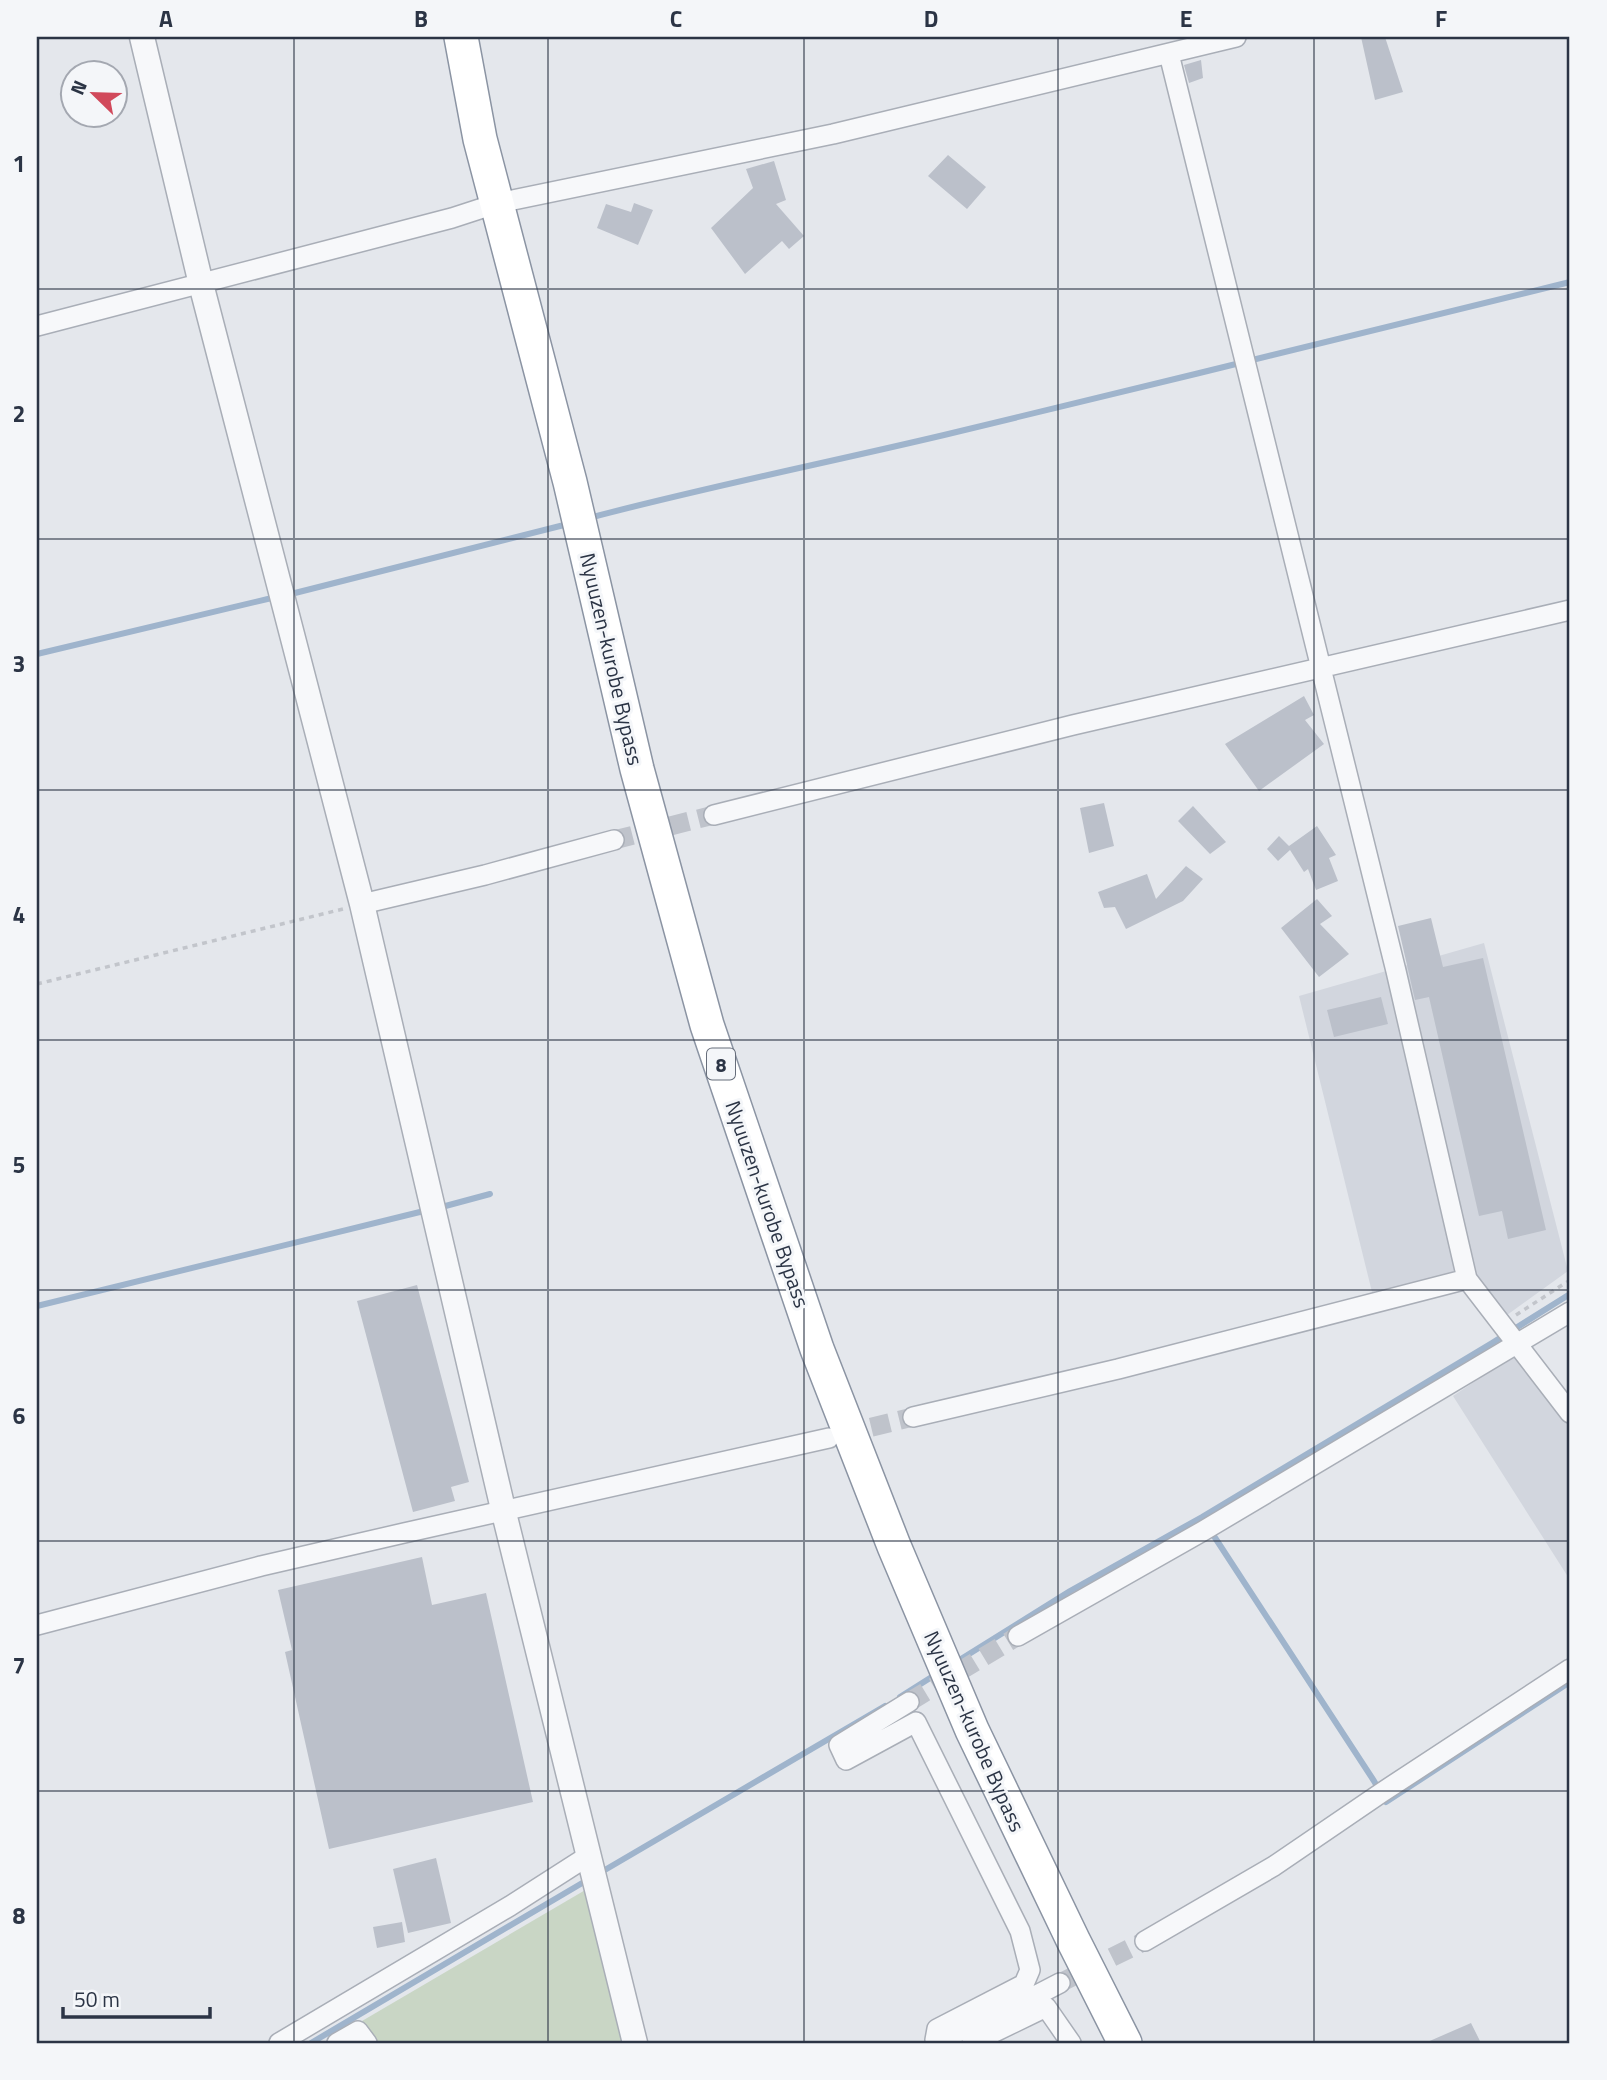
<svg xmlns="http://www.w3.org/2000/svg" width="1607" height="2080" font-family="'Titillium Web',sans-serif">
	<rect width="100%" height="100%" fill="#e4e7ec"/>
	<path fill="#d2d6de" d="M 1484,943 L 1568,1271 L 1507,1315 L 1473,1272 L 1372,1292 L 1299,996 Z
		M 1516,1354 L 1570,1425 L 1570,1580 L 1453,1396 Z"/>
	<path fill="#c9d6c5" d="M 587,1889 L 625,2043 L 376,2043 L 362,2021 Z"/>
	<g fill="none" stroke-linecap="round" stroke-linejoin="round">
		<path stroke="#9fb4cc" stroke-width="6" d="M 589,518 C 706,487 826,463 944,435 C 1153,385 1361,333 1570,282
			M 287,595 L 568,524
			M 37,654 L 276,597
			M 438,1208 L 490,1194
			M 37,1306 L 428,1210
			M 1210,1530 L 1374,1781 L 1386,1802 L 1570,1682
			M 953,1664 L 1070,1591 L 1202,1517 L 1492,1343 L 1570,1294
			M 900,1697 L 938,1673
			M 598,1874 L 885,1706
			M 311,2043 L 589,1879"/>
	</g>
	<path fill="#bbc0ca" d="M 1361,37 L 1385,37 L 1403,92 L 1375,100 Z
		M 1201,60 L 1203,78 L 1189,83 L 1184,65 Z
		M 948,155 L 986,187 L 967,209 L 928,176 Z
		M 774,161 L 786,200 L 776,204 L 804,236 L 789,249 L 782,241 L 745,274 L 711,228 L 753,188 L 746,169 Z
		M 634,203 L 653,210 L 638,245 L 597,228 L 606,204 L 631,212 Z
		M 1304,696 L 1314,715 L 1305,720 L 1324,744 L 1259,791 L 1225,744 Z
		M 1104,803 L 1114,846 L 1089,853 L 1080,808 Z
		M 1193,806 L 1226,842 L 1210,854 L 1178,821 Z
		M 1317,826 L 1336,855 L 1329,858 L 1338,881 L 1316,890 L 1308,869 L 1304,872 L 1290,850 L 1278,861 L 1267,849 L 1279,836 L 1289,846 Z
		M 1186,866 L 1203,879 L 1183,901 L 1126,929 L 1115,907 L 1104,908 L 1098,892 L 1147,874 L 1156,899 Z
		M 1317,899 L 1332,916 L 1320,924 L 1349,954 L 1319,977 L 1281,928 Z
		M 1431,918 L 1443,967 L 1483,958 L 1546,1230 L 1508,1239 L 1502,1211 L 1479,1216 L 1429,997 L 1415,1000 L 1398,926 Z
		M 1381,997 L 1388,1024 L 1334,1037 L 1327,1010 Z
		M 417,1285 L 469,1482 L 451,1487 L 455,1501 L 413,1512 L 357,1301 Z
		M 422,1557 L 432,1605 L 486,1593 L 533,1802 L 329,1849 L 285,1652 L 292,1650 L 278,1590 Z
		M 436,1858 L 451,1923 L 408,1933 L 393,1869 Z
		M 402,1922 L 405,1942 L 377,1948 L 373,1927 Z
		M 1471,2023 L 1481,2043 L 1425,2043 Z"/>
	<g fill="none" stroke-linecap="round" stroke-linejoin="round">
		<path stroke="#bfc3cb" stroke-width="19" stroke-dasharray="19 10" stroke-linecap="butt" d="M 614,840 L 714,815
			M 843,1434 L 913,1417
			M 909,1702 L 1018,1636
			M 1060,1983 L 1145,1941"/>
		<g stroke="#a9aeb7" stroke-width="22">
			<path id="minor" d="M 1169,54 L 1396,971 L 1467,1279 L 1570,1413
				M 37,326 L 452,218 L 498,203 L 833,134 L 1236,37
				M 714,815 L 1073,725 L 1570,610
				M 362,904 L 485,875 L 614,840
				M 913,1417 L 1118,1369 L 1467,1279
				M 37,1625 L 261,1566 L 404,1533 L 829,1438
				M 1018,1636 L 1203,1531 L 1570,1312
				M 909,1702 L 839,1745 L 846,1760 L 916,1722 L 1020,1931 L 1030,1970 L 1024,1984 L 937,2029 L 935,2040 L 937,2043
				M 1145,1941 L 1274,1866 L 1381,1793 L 1570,1669
				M 943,2037 L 979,2025 L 1060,1983
				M 279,2043 L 510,1906 L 588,1856
				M 337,2043 L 358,2031 L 367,2043
				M 972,2043 L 1046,2007 L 1071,2043"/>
		</g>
		<g stroke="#a9aeb7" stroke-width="27">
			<path id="tertiary" d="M 142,37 L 201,284 L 362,904 L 503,1509 L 635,2043"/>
		</g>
		<g stroke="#8b94a3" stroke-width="36">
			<path id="trunk" d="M 461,37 L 480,139 L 570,482 L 637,769 L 707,1025 L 817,1349 L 894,1546 L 972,1730 L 1073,1940 L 1125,2043"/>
		</g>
		<path stroke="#c2c5cb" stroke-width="3.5" stroke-dasharray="5 5" stroke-linecap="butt" d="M 37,984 L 343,909
			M 1516,1315 L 1570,1280"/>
		<use href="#minor" stroke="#f7f8fa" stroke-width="19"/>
		<use href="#tertiary" stroke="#f7f8fa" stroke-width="24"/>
		<use href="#trunk" stroke="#fff" stroke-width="33"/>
	</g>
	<path fill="none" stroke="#2b3445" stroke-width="2" stroke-opacity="0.55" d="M 294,37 L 294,2043M 548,37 L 548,2043M 804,37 L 804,2043M 1058,37 L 1058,2043M 1314,37 L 1314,2043M 37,289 L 1570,289M 37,539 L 1570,539M 37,790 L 1570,790M 37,1040 L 1570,1040M 37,1290 L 1570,1290M 37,1541 L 1570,1541M 37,1791 L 1570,1791"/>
	<g text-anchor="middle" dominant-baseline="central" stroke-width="6" stroke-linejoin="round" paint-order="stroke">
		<rect fill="#f4f6f9" stroke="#676e7b" stroke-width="2" x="707" y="1048.5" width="28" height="31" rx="5"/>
		<g font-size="19" font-weight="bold" fill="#2b3445">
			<text x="721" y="1064">8</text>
		</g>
		<g font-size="21" fill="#2b3445" stroke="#f4f6f9">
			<text transform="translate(612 659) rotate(77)">Nyuuzen-kurobe Bypass</text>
			<text transform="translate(768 1204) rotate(71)">Nyuuzen-kurobe Bypass</text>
			<text transform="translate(975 1731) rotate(66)">Nyuuzen-kurobe Bypass</text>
		</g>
	</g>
	<rect width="1607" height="2080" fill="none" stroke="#f4f6f9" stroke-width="77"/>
	<g transform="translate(94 94) rotate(293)"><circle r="33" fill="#f4f6f9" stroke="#a4a8b1" stroke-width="2"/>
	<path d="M0-5L12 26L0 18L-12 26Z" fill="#d1495b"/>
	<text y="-10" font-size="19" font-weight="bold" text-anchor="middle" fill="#2b3445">N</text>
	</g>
	<path d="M63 2007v10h147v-10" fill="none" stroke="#2b3445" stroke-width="3.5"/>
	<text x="74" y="2007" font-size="21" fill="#2b3445" stroke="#f4f6f9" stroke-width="5" paint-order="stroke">50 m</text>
	<rect x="38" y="38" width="1530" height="2004" fill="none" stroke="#2b3445" stroke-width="2.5"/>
	<g font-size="23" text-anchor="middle" font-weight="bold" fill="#2b3445">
		<text x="166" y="27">A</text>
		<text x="421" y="27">B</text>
		<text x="676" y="27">C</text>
		<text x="931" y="27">D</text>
		<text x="1186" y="27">E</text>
		<text x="1441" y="27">F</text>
		<text x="19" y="172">1</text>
		<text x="19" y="422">2</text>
		<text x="19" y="672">3</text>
		<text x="19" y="923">4</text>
		<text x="19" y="1173">5</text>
		<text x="19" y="1424">6</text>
		<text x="19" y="1674">7</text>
		<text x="19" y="1924">8</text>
	</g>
</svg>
